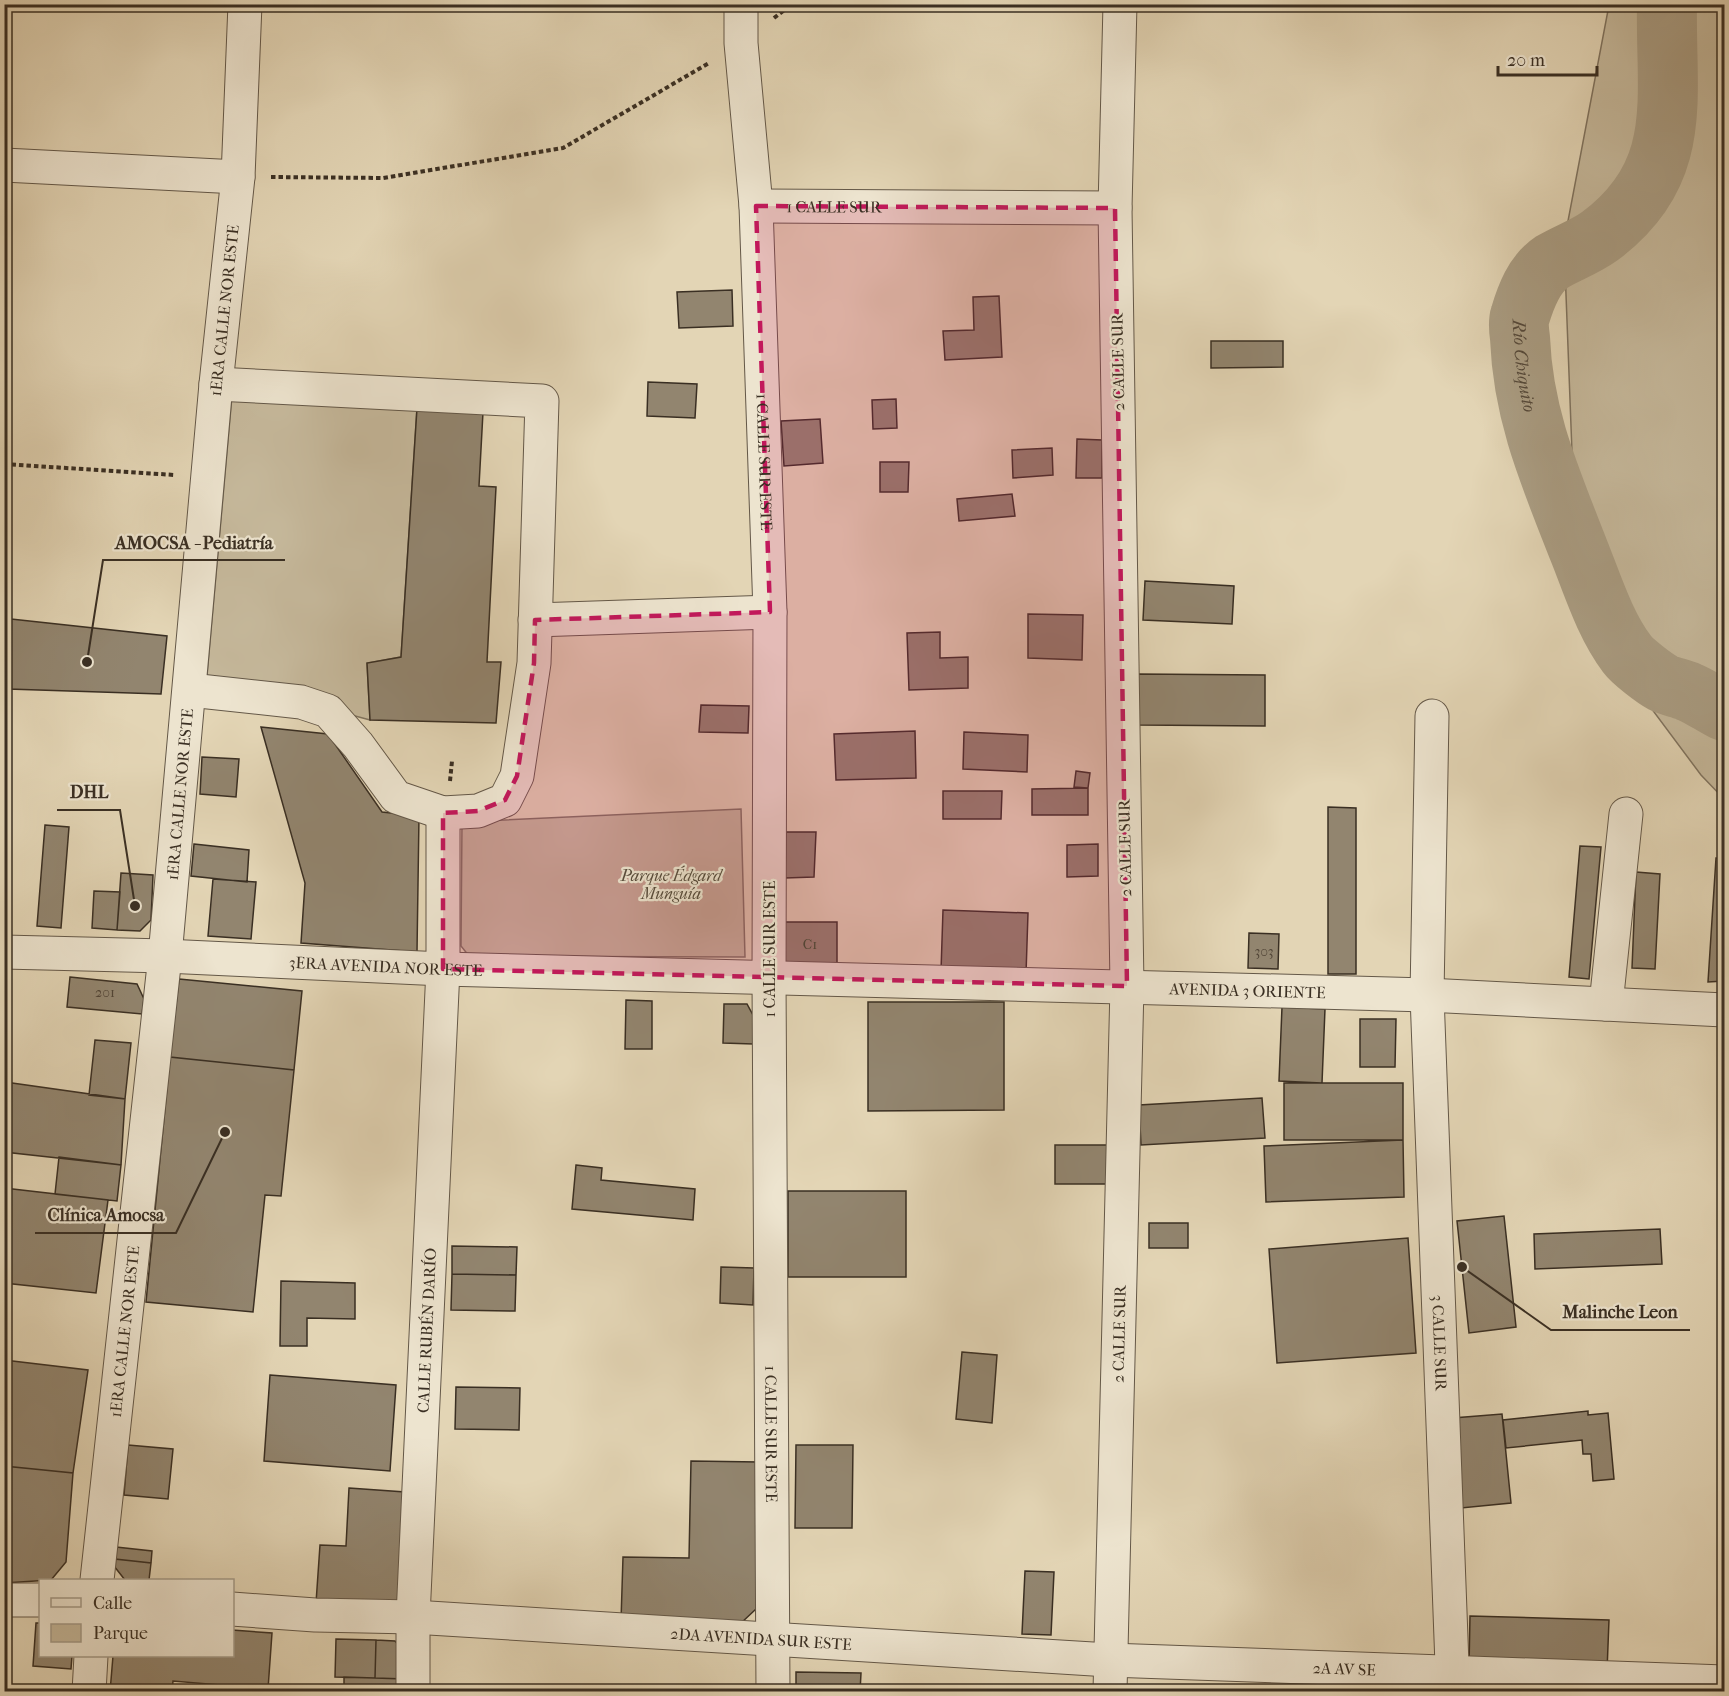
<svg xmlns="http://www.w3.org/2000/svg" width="1729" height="1696" font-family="'IM FELL French Canon',serif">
	<rect width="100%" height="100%" fill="#e3d5b5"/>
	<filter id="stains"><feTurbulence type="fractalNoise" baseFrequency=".00333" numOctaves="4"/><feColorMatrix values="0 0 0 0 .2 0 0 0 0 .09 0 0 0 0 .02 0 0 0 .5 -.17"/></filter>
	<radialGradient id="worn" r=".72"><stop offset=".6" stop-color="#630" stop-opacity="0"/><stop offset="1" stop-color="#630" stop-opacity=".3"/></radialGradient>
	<path fill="#c6b99c" stroke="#807460" stroke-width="1.5" d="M 1609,5 L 1724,5 L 1724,799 L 1701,775 L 1578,610 L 1564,242 Z
		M 232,396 L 417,408 L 401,657 L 367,663 L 370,720 L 207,676 Z
		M 741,809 L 745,957 L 469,956 L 461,946 L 462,822 Z"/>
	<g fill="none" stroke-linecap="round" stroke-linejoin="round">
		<path stroke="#aa9d83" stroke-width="60" id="s1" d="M 1667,4 C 1665,97 1686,172 1600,236 C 1585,247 1567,253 1552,262 C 1534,274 1526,296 1520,316 C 1518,322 1519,331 1520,338 C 1523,417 1551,479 1579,551 C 1593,586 1605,625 1627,654 C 1633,662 1654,678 1663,683 C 1671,687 1680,688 1689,692 C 1701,697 1712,705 1724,711"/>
	</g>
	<path fill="#92856f" stroke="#3a2f23" stroke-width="1.5" d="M 732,290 L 733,326 L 679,328 L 677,292 Z
		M 999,296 L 1002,357 L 945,360 L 943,331 L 974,330 L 973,297 Z
		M 1211,341 L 1283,341 L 1283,367 L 1211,368 Z
		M 648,382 L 697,384 L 695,418 L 647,416 Z
		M 896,399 L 897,428 L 873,429 L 872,400 Z
		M 417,408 L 483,412 L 479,486 L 496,487 L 487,662 L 501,662 L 496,723 L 370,720 L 367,663 L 401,657 Z
		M 820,419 L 823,463 L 784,466 L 781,421 Z
		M 1077,439 L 1102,440 L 1102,478 L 1076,478 Z
		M 1052,448 L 1053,475 L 1013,478 L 1012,450 Z
		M 880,462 L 909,462 L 908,492 L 880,492 Z
		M 1012,494 L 1015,516 L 959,521 L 957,499 Z
		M 1145,581 L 1234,586 L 1232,624 L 1143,620 Z
		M 1028,614 L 1083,615 L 1082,660 L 1028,658 Z
		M 4,619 L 11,619 L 8,689 L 4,689 Z
		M 11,619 L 167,636 L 161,694 L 8,689 Z
		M 940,632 L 940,658 L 968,657 L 968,688 L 909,690 L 907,633 Z
		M 1138,674 L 1265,675 L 1265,726 L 1138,725 Z
		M 701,705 L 749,706 L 748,733 L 699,732 Z
		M 261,727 L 328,734 L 382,812 L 419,816 L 417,952 L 301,943 L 305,883 Z
		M 915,731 L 916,778 L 836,780 L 834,734 Z
		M 964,732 L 1028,735 L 1027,772 L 963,769 Z
		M 202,757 L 239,759 L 236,797 L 200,794 Z
		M 1076,771 L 1090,773 L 1088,788 L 1074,787 Z
		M 1088,788 L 1088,815 L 1032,815 L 1032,789 Z
		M 943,791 L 1002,791 L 1001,819 L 943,819 Z
		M 1328,807 L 1356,808 L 1356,974 L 1328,974 Z
		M 45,825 L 69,827 L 61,928 L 37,926 Z
		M 786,832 L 816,832 L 814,877 L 785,878 Z
		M 194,844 L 249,850 L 247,882 L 191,876 Z
		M 1098,844 L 1098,876 L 1067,877 L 1067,845 Z
		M 1580,846 L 1601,847 L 1589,979 L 1569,977 Z
		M 1716,858 L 1724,859 L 1724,981 L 1708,982 Z
		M 1636,872 L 1660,874 L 1655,969 L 1632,968 Z
		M 121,873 L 153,875 L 151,920 L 140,931 L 117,930 Z
		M 213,879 L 256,882 L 251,939 L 208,936 Z
		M 94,891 L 120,892 L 117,930 L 92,928 Z
		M 943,910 L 1028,913 L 1026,974 L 941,971 Z
		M 783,922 L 837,922 L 837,967 L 783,967 Z
		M 1249,933 L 1279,934 L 1278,969 L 1248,968 Z
		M 70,977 L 137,984 L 144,999 L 142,1014 L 67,1007 Z
		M 179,979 L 302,991 L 294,1070 L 170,1057 Z
		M 626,1000 L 652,1001 L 652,1049 L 625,1049 Z
		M 868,1002 L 1004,1002 L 1004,1110 L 868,1111 Z
		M 724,1004 L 747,1004 L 754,1017 L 753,1044 L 723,1043 Z
		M 1282,1007 L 1325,1009 L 1322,1083 L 1279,1081 Z
		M 1360,1019 L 1396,1019 L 1395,1067 L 1360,1067 Z
		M 95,1040 L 131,1043 L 125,1099 L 89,1095 Z
		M 170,1057 L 294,1070 L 281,1196 L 265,1195 L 253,1312 L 146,1302 Z
		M 5,1082 L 125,1099 L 121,1165 L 4,1152 Z
		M 1284,1083 L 1403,1083 L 1403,1140 L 1284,1140 Z
		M 1262,1098 L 1265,1138 L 1141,1145 L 1139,1105 Z
		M 1403,1140 L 1404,1197 L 1266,1202 L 1264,1146 Z
		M 1055,1145 L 1112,1145 L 1112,1184 L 1055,1184 Z
		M 59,1157 L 121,1165 L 117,1201 L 55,1194 Z
		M 576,1165 L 602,1168 L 601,1180 L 695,1189 L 693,1220 L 572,1209 Z
		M 4,1188 L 108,1200 L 96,1293 L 4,1283 Z
		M 788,1191 L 906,1191 L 906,1277 L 788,1277 Z
		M 1504,1216 L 1516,1327 L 1469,1333 L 1457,1221 Z
		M 1149,1223 L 1188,1223 L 1188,1248 L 1149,1248 Z
		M 1660,1229 L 1662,1264 L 1535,1269 L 1534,1234 Z
		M 1408,1238 L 1416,1353 L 1277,1363 L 1269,1249 Z
		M 452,1246 L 517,1247 L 516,1275 L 452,1274 Z
		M 721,1267 L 754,1268 L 753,1305 L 720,1303 Z
		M 452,1274 L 516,1275 L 515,1311 L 451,1310 Z
		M 281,1281 L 355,1283 L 355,1319 L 307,1318 L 307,1346 L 280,1346 Z
		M 962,1352 L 997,1355 L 992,1423 L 956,1419 Z
		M 4,1360 L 88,1370 L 73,1473 L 4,1466 Z
		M 270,1375 L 396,1385 L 390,1471 L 264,1461 Z
		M 456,1387 L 520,1388 L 519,1430 L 455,1429 Z
		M 1588,1411 L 1588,1415 L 1608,1413 L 1614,1479 L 1593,1481 L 1591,1454 L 1583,1454 L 1582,1440 L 1506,1448 L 1503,1420 Z
		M 1502,1414 L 1511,1503 L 1461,1508 L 1453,1418 Z
		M 128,1445 L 173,1449 L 168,1499 L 124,1495 Z
		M 796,1445 L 853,1445 L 852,1528 L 795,1528 Z
		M 691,1461 L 759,1462 L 756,1609 L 740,1624 L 621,1621 L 623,1557 L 689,1558 Z
		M 4,1466 L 73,1473 L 66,1562 L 51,1580 L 4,1583 Z
		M 349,1488 L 405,1492 L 398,1608 L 316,1603 L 320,1545 L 346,1546 Z
		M 116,1547 L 152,1551 L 151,1563 L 115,1559 Z
		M 115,1559 L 151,1563 L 149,1580 L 125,1580 L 114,1566 Z
		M 1025,1571 L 1054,1572 L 1051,1635 L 1022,1634 Z
		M 1470,1616 L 1609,1620 L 1607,1671 L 1469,1667 Z
		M 36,1623 L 40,1623 L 40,1656 L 72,1656 L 71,1669 L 33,1666 Z
		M 232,1630 L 272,1633 L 268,1689 L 173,1681 L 172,1692 L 110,1692 L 113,1656 L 232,1656 Z
		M 336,1639 L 376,1640 L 375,1678 L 335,1677 Z
		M 376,1640 L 395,1641 L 406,1654 L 405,1679 L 375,1678 Z
		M 796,1672 L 861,1673 L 860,1692 L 796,1692 Z
		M 344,1677 L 405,1679 L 405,1692 L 344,1692 Z"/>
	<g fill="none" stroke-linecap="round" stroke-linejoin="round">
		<g stroke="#645848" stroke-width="35">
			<g id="minor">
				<path id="s2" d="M 741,4 L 741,43 L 756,206 L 770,612 L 769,977 L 773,1692"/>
				<path d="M 4,165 L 238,177"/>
				<path id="s3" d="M 756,206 L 1115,208"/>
				<path d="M 535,620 L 770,612"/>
				<path d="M 190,690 L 301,702 L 328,711 L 358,745 L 396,797 L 443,813 L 478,811 L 505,800 L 517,776 L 534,663 L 542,401 L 216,384"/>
				<path id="s4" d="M 1432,716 L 1427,995 L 1453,1692"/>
				<path id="s5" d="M 4,952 L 165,956 L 443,969 L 1427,995 L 1724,1010"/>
				<path d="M 1606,1004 L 1626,814"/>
				<path id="s6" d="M 97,1580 L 165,956 L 216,384 L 238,177 L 245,4"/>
				<path d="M 4,1600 L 40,1600"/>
				<path id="s7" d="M 232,1609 L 315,1615 L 413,1617 L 1109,1660 L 1724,1682"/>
				<path d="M 89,1692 L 91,1656"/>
				<path id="s8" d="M 413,1692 L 413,1617 L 443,969 L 443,813"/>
				<path id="s9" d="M 1110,1692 L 1127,986 L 1115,208 L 1120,4"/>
			</g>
		</g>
		<path stroke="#3a2f23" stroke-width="4" stroke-dasharray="4.5 3" stroke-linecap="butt" d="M 774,18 L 792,4
			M 271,177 L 383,178 L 563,148 L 709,63
			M 4,464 L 175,475
			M 450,781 L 452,761"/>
		<use href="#minor" stroke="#ede4cf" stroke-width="33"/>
	</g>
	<path fill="#c2185b" fill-opacity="0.2" stroke="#c2185b" stroke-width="4.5" stroke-dasharray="12 8" stroke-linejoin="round" d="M 756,206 L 1115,208 L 1127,986 L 443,969 L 443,813 L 478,811 L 505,800 L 517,776 L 534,663 L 535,620 L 770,612 Z"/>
	<g text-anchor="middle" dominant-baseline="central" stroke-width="4.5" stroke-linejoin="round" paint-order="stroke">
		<g font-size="14" fill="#504436">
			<text x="810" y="944">C1</text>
			<text x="1264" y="951">303</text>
			<text x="105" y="992">201</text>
		</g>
		<g font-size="16" fill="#3a2f23" stroke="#ede4cf">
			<text stroke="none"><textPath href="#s3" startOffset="78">1 CALLE SUR</textPath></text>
			<text stroke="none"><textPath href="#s6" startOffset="1276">1ERA CALLE NOR ESTE</textPath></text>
			<text transform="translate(1118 362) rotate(-91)">2 CALLE SUR</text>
			<text stroke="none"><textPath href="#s2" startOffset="459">1 CALLE SUR ESTE</textPath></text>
			<text stroke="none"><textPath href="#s6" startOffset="790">1ERA CALLE NOR ESTE</textPath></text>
			<text transform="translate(1125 848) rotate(-91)">2 CALLE SUR</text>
			<text transform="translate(769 949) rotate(-90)">1 CALLE SUR ESTE</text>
			<text stroke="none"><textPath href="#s5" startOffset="382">3ERA AVENIDA NOR ESTE</textPath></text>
			<text stroke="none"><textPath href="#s5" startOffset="1244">AVENIDA 3 ORIENTE</textPath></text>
			<text stroke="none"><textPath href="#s6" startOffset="250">1ERA CALLE NOR ESTE</textPath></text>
			<text stroke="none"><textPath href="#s8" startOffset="362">CALLE RUBÉN DARÍO</textPath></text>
			<text stroke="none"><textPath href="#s9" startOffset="358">2 CALLE SUR</textPath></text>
			<text stroke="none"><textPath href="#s4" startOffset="627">3 CALLE SUR</textPath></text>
			<text stroke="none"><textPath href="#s2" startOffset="1431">1 CALLE SUR ESTE</textPath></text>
			<text stroke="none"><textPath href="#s7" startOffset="530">2DA AVENIDA SUR ESTE</textPath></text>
			<text stroke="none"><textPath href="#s7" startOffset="1114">2A AV SE</textPath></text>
		</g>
		<g font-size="16" font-style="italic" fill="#564b3b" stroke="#ede4cf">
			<text x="671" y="875">Parque Édgard<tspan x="671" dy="18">Munguía</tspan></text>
		</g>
		<g font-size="18" font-style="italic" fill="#564a3b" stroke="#ede4cf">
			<text stroke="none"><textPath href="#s1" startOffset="423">Río Chiquito</textPath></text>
		</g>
	</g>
	<path fill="none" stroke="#3a2f23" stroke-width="2" d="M87 662L103 560H285M135 906L120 810H57M225 1132L176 1233H35M1462 1267L1551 1330H1690"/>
	<g fill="#3a2f23" stroke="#ede4cf" stroke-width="2">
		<circle cx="87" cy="662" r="6"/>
		<circle cx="135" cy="906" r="6"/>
		<circle cx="225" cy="1132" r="6"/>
		<circle cx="1462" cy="1267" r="6"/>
	</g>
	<g font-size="18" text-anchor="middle" font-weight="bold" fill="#3a2f23" stroke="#ede4cf" stroke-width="4.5" stroke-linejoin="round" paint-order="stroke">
		<text x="194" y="549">AMOCSA - Pediatría</text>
		<text x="89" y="798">DHL</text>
		<text x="106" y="1221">Clínica Amocsa</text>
		<text x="1620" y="1318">Malinche Leon</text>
	</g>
	<rect width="1729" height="1696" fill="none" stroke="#e3d5b5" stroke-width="24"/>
	<rect x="6" y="6" width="1717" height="1684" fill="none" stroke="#3a2f23" stroke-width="3"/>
	<rect x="12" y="12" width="1705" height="1672" fill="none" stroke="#3a2f23" stroke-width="1.5"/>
	<rect x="39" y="1579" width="195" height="78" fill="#ede4cf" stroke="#a59c8a" stroke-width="1.5"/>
	<rect x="51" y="1598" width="30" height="9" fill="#ede4cf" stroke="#a59c8a" stroke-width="1.5"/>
	<text x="93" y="1609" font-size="18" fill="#3a2f23">Calle</text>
	<rect x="51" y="1624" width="30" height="18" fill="#c6b99c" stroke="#a59c8a" stroke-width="1.5"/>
	<text x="93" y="1639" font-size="18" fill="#3a2f23">Parque</text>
	<path d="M1498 66v9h99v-9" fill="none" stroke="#3a2f23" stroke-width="3"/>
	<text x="1507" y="66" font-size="18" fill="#3a2f23" stroke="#ede4cf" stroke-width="4.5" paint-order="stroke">20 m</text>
	<rect width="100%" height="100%" filter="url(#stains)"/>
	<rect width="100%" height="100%" fill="url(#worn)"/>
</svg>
